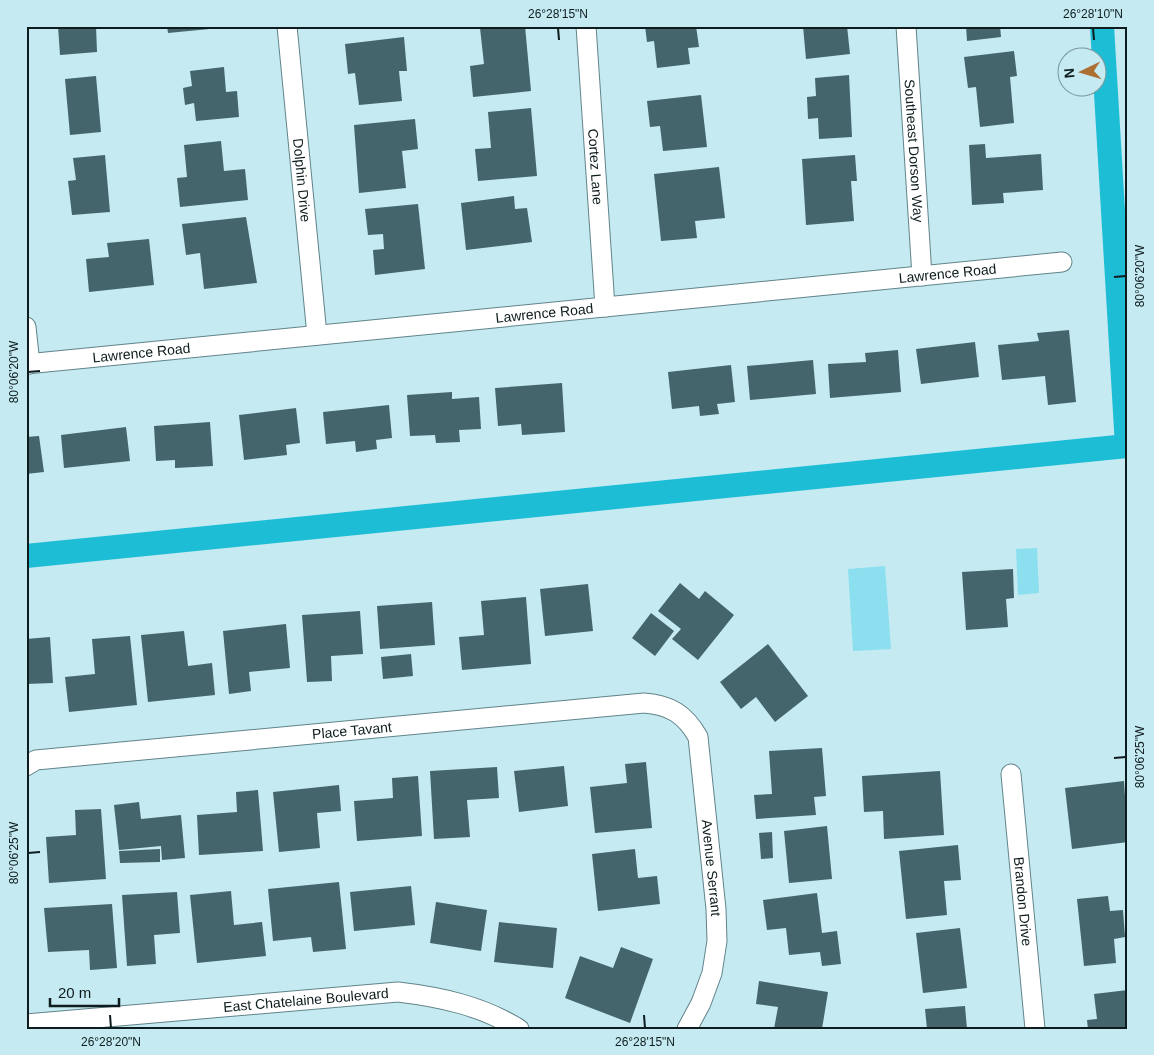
<svg xmlns="http://www.w3.org/2000/svg" width="1154" height="1055" font-family="Arial,sans-serif">
	<rect width="100%" height="100%" fill="#c5eaf1"/>
	<path fill="#8bdfef" d="M 1037,548 L 1039,593 L 1018,595 L 1016,549 Z
		M 885,566 L 891,649 L 853,651 L 848,569 Z"/>
	<g fill="none" stroke-linecap="round" stroke-linejoin="round">
		<path stroke="#1dbdd5" stroke-width="7" d="M 1127,446 L 1128,456"/>
		<path stroke="#1dbdd5" stroke-width="24" d="M 26,556 L 1127,446 L 1102,26"/>
	</g>
	<path fill="#43656b" d="M 58,26 L 96,26 L 97,52 L 60,55 Z
		M 167,26 L 219,26 L 220,28 L 168,33 Z
		M 499,26 L 525,26 L 531,91 L 473,97 L 470,66 L 484,64 L 480,28 Z
		M 645,26 L 696,26 L 699,47 L 688,48 L 690,64 L 657,68 L 654,41 L 647,42 Z
		M 803,26 L 847,26 L 850,54 L 806,59 Z
		M 966,26 L 1000,26 L 1001,37 L 967,41 Z
		M 404,37 L 407,71 L 399,71 L 402,101 L 359,105 L 355,73 L 348,74 L 345,44 Z
		M 1014,51 L 1017,76 L 1010,77 L 1014,123 L 980,127 L 976,87 L 968,88 L 964,57 Z
		M 224,67 L 226,92 L 237,91 L 239,117 L 196,121 L 194,103 L 185,105 L 183,88 L 192,86 L 190,71 Z
		M 849,75 L 852,137 L 819,139 L 818,118 L 808,119 L 807,97 L 816,96 L 815,78 Z
		M 96,76 L 101,132 L 70,135 L 65,79 Z
		M 701,95 L 707,147 L 663,151 L 660,126 L 650,127 L 647,101 Z
		M 531,108 L 537,176 L 478,181 L 475,149 L 491,148 L 488,112 Z
		M 415,119 L 418,149 L 402,151 L 406,188 L 359,193 L 354,125 Z
		M 221,141 L 224,171 L 245,169 L 248,200 L 180,207 L 177,178 L 187,177 L 184,145 Z
		M 985,144 L 986,158 L 1041,154 L 1043,190 L 1003,193 L 1004,203 L 972,205 L 969,145 Z
		M 105,155 L 110,212 L 72,215 L 68,181 L 76,180 L 73,158 Z
		M 855,155 L 857,181 L 851,181 L 854,221 L 806,225 L 802,159 Z
		M 719,167 L 725,218 L 695,221 L 697,238 L 661,241 L 654,174 Z
		M 514,196 L 515,209 L 527,208 L 532,242 L 466,250 L 461,203 Z
		M 418,204 L 425,269 L 375,275 L 373,250 L 384,249 L 383,234 L 368,235 L 365,209 Z
		M 246,217 L 257,283 L 204,289 L 200,253 L 186,255 L 182,224 Z
		M 149,239 L 154,285 L 89,292 L 86,259 L 109,257 L 107,243 Z
		M 1069,330 L 1076,402 L 1048,405 L 1045,376 L 1002,380 L 998,345 L 1039,341 L 1037,333 Z
		M 975,342 L 979,377 L 921,384 L 916,349 Z
		M 898,350 L 901,392 L 830,398 L 828,364 L 866,362 L 865,353 Z
		M 813,360 L 816,394 L 750,400 L 747,366 Z
		M 731,365 L 735,402 L 717,404 L 719,414 L 700,416 L 699,406 L 672,409 L 668,372 Z
		M 562,383 L 565,432 L 522,435 L 521,424 L 498,426 L 495,388 Z
		M 452,392 L 452,399 L 479,397 L 481,429 L 459,430 L 460,442 L 436,443 L 435,435 L 410,436 L 407,395 Z
		M 389,405 L 392,438 L 376,440 L 377,449 L 356,452 L 355,441 L 326,444 L 323,412 Z
		M 296,408 L 300,443 L 286,445 L 287,455 L 244,460 L 239,415 Z
		M 210,422 L 213,466 L 175,468 L 175,460 L 156,461 L 154,426 Z
		M 126,427 L 130,461 L 64,468 L 61,435 Z
		M 39,436 L 44,472 L 26,474 L 26,437 Z
		M 1013,569 L 1014,598 L 1006,599 L 1008,627 L 966,630 L 962,572 Z
		M 680,583 L 699,599 L 705,591 L 734,615 L 698,660 L 672,639 L 681,629 L 658,611 Z
		M 588,584 L 593,631 L 545,636 L 540,589 Z
		M 526,597 L 531,664 L 462,670 L 459,637 L 484,635 L 481,601 Z
		M 432,602 L 435,645 L 380,649 L 377,606 Z
		M 360,611 L 363,654 L 331,656 L 332,681 L 307,682 L 302,615 Z
		M 651,613 L 674,631 L 655,656 L 632,638 Z
		M 286,624 L 290,668 L 249,672 L 251,691 L 229,694 L 223,631 Z
		M 184,631 L 188,666 L 212,663 L 215,695 L 148,702 L 141,635 Z
		M 130,636 L 137,705 L 69,712 L 65,677 L 95,674 L 92,639 Z
		M 50,637 L 53,683 L 26,684 L 26,639 Z
		M 768,644 L 808,696 L 775,722 L 756,697 L 741,709 L 720,682 Z
		M 411,654 L 413,676 L 383,679 L 381,657 Z
		M 822,748 L 826,796 L 814,797 L 816,815 L 756,819 L 754,795 L 772,794 L 769,751 Z
		M 646,762 L 652,828 L 595,833 L 590,787 L 627,783 L 625,764 Z
		M 564,766 L 568,806 L 519,812 L 514,771 Z
		M 497,767 L 499,798 L 467,800 L 470,837 L 434,839 L 430,771 Z
		M 940,771 L 944,835 L 884,839 L 883,811 L 864,812 L 862,776 Z
		M 418,776 L 422,836 L 357,841 L 354,801 L 393,798 L 392,778 Z
		M 1124,781 L 1128,842 L 1072,849 L 1065,788 Z
		M 339,785 L 341,811 L 317,813 L 320,848 L 279,852 L 273,792 Z
		M 258,790 L 263,851 L 199,855 L 197,815 L 237,812 L 236,792 Z
		M 139,802 L 141,819 L 181,815 L 185,858 L 162,860 L 161,846 L 119,850 L 114,805 Z
		M 101,809 L 106,879 L 49,883 L 46,837 L 76,835 L 75,810 Z
		M 827,826 L 832,879 L 789,883 L 784,831 Z
		M 772,832 L 773,858 L 761,859 L 759,833 Z
		M 958,845 L 961,880 L 944,881 L 947,915 L 906,919 L 899,851 Z
		M 160,849 L 160,862 L 120,863 L 119,851 Z
		M 635,849 L 638,878 L 657,876 L 660,904 L 598,911 L 592,854 Z
		M 339,882 L 346,949 L 313,952 L 311,937 L 273,941 L 268,889 Z
		M 411,886 L 415,925 L 354,931 L 350,892 Z
		M 231,891 L 234,925 L 262,922 L 266,956 L 197,963 L 190,895 Z
		M 177,892 L 180,933 L 154,935 L 156,964 L 127,966 L 122,895 Z
		M 817,893 L 822,933 L 837,931 L 841,964 L 822,966 L 820,952 L 789,955 L 786,928 L 767,930 L 763,900 Z
		M 1108,896 L 1110,911 L 1123,910 L 1125,937 L 1114,939 L 1116,963 L 1084,966 L 1077,899 Z
		M 436,902 L 487,910 L 481,951 L 430,943 Z
		M 112,904 L 117,968 L 90,970 L 89,950 L 48,952 L 44,908 Z
		M 499,922 L 557,928 L 553,968 L 494,962 Z
		M 960,928 L 967,988 L 923,993 L 916,933 Z
		M 621,947 L 653,959 L 630,1023 L 565,998 L 580,956 L 613,968 Z
		M 759,981 L 828,992 L 822,1029 L 774,1029 L 778,1007 L 756,1004 Z
		M 1128,990 L 1128,1029 L 1088,1029 L 1087,1020 L 1097,1019 L 1094,994 Z
		M 965,1006 L 967,1029 L 927,1029 L 925,1009 Z"/>
	<g fill="none" stroke-linecap="round" stroke-linejoin="round">
		<g stroke="#61838a" stroke-width="21">
			<g id="street">
				<path id="s1" d="M 287,26 L 317,335"/>
				<path id="s2" d="M 586,26 L 605,307"/>
				<path id="s3" d="M 906,26 L 922,276"/>
				<path d="M 26,327 L 30,364"/>
				<path id="s4" d="M 26,364 L 1062,262"/>
				<path id="s5" d="M 26,766 L 36,760 L 644,703 C 670,705 685,714 698,737 L 716,909 L 717,941 L 712,973 L 701,1003 L 687,1029"/>
				<path id="s6" d="M 1011,774 L 1035,1029"/>
				<path id="s7" d="M 26,1024 L 398,992 C 441,997 482,1006 519,1029"/>
			</g>
		</g>
		<use href="#street" stroke="#fff" stroke-width="19"/>
	</g>
	<path fill="none" stroke="#0e1c1e" stroke-width="2" d="M 558,28 L 559,40M 1093,28 L 1094,40M 1114,277 L 1126,276M 28,372 L 40,371M 1114,758 L 1126,757M 28,853 L 40,852M 110,1015 L 111,1028M 644,1015 L 645,1028"/>
	<g text-anchor="middle" dominant-baseline="central" stroke-width="5" stroke-linejoin="round" paint-order="stroke">
		<g font-size="14" fill="#0e1c1e" stroke="#c5eaf1">
			<text stroke="none"><textPath href="#s3" startOffset="125">Southeast Dorson Way</textPath></text>
			<text stroke="none"><textPath href="#s2" startOffset="141">Cortez Lane</textPath></text>
			<text stroke="none"><textPath href="#s1" startOffset="155">Dolphin Drive</textPath></text>
			<text stroke="none"><textPath href="#s4" startOffset="926">Lawrence Road</textPath></text>
			<text stroke="none"><textPath href="#s4" startOffset="521">Lawrence Road</textPath></text>
			<text stroke="none"><textPath href="#s4" startOffset="116">Lawrence Road</textPath></text>
			<text stroke="none"><textPath href="#s5" startOffset="329">Place Tavant</textPath></text>
			<text stroke="none"><textPath href="#s5" startOffset="821">Avenue Serrant</textPath></text>
			<text stroke="none"><textPath href="#s6" startOffset="128">Brandon Drive</textPath></text>
			<text stroke="none"><textPath href="#s7" startOffset="281">East Chatelaine Boulevard</textPath></text>
		</g>
	</g>
	<rect width="1154" height="1055" fill="none" stroke="#c5eaf1" stroke-width="55"/>
	<g transform="translate(1082 72) rotate(265)"><circle r="24" fill="#c5eaf1" stroke="#7c989d"/>
	<path d="M0-4L9 19L0 12L-9 19Z" fill="#ad6f34"/>
	<text y="-8" font-size="14" font-weight="bold" text-anchor="middle" fill="#0e1c1e">N</text>
	</g>
	<path d="M50 998v8h69v-8" fill="none" stroke="#0e1c1e" stroke-width="2.5"/>
	<text x="58" y="998" font-size="15" fill="#0e1c1e" stroke="#c5eaf1" stroke-width="4" paint-order="stroke">20 m</text>
	<rect x="28" y="28" width="1098" height="1000" fill="none" stroke="#0e1c1e" stroke-width="2"/>
	<g font-size="12" text-anchor="middle" fill="#0e1c1e">
		<text x="558" y="18">26°28'15"N</text>
		<text x="1093" y="18">26°28'10"N</text>
		<text transform="translate(1140 276) rotate(-90)" y="4">80°06'20"W</text>
		<text transform="translate(14 372) rotate(-90)" y="4">80°06'20"W</text>
		<text transform="translate(1140 757) rotate(-90)" y="4">80°06'25"W</text>
		<text transform="translate(14 853) rotate(-90)" y="4">80°06'25"W</text>
		<text x="111" y="1046">26°28'20"N</text>
		<text x="645" y="1046">26°28'15"N</text>
	</g>
</svg>
